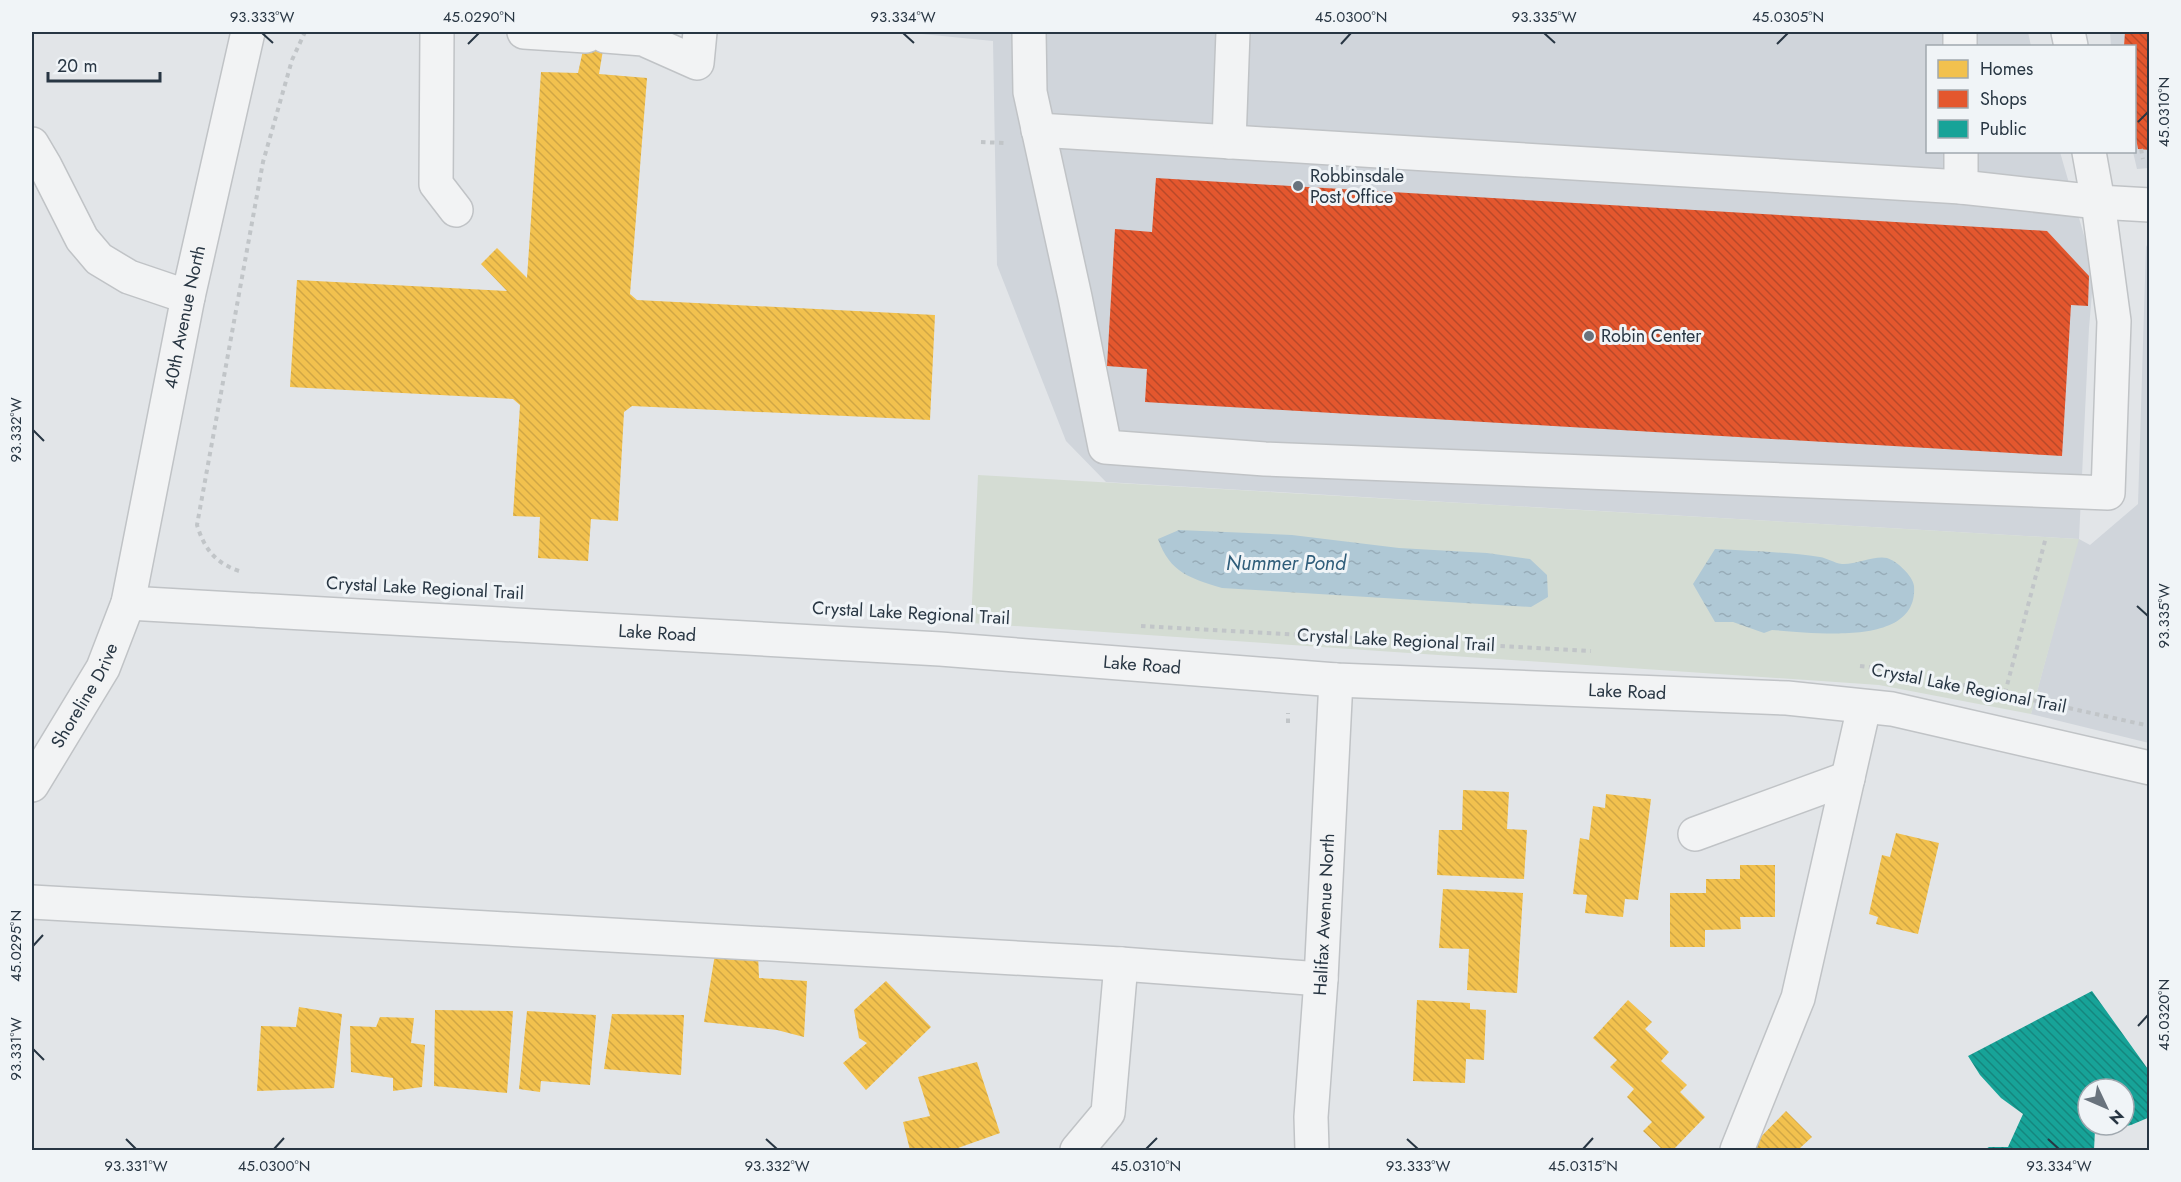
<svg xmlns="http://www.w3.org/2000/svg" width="2181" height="1182" font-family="Jost,sans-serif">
	<defs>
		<pattern id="water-ripples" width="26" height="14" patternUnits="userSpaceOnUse" patternTransform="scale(1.5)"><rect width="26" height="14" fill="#afc8d5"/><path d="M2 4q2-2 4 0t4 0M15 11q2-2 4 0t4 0" fill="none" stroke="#97acb8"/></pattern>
		<pattern id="homes-back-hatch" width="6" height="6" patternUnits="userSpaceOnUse" patternTransform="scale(1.5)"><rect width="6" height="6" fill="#f2c14e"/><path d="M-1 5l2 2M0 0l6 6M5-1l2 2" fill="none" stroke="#d0a645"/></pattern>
		<pattern id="shops-back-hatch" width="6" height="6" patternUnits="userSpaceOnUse" patternTransform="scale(1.5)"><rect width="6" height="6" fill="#e4572e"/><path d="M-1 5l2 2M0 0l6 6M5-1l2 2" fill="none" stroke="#b94929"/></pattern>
		<pattern id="public-back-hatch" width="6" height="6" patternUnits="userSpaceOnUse" patternTransform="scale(1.5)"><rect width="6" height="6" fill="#17a398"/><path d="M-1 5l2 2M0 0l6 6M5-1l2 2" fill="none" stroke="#15867e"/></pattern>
	</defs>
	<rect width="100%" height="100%" fill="#e2e5e8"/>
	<path fill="#d0d5db" d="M 902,32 L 2028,32 L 2031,46 L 1928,46 L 1928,152 L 2060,152 L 2094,270 L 2089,328 L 2079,539 L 2090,545 L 2138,504 L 2146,247 L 2149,241 L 2149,743 L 2031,714 L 2078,539 L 1106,482 L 1066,441 L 997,265 L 993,41 Z
		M 2110,32 L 2149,32 L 2149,168 L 2137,169 L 2133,152 L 2134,46 L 2111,46 Z"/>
	<path fill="#d4dcd3" d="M 978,475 L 2079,539 L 2031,714 L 1879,685 L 971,623 Z"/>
	<path fill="url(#water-ripples)" d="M 1179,530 L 1292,535 L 1399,548 L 1487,553 L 1530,559 L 1547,575 L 1548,597 L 1531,607 L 1222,588 C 1190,578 1170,573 1158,539 Z
		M 1715,549 C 1750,551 1786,552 1820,557 C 1827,558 1834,563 1842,564 C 1855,565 1875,555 1887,558 C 1897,561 1913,576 1914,586 C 1919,649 1810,632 1772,630 L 1764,633 L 1733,622 L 1715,622 L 1693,584 Z"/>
	<path fill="url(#homes-back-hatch)" d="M 587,32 L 606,32 L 599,74 L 647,78 L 630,294 L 637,300 L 935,315 L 930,420 L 632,406 L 624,412 L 618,521 L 591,519 L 588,561 L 538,558 L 540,517 L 513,516 L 520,405 L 513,399 L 290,387 L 297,280 L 507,291 L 481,264 L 497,248 L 527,278 L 541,72 L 578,73 Z
		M 1463,790 L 1509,792 L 1507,829 L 1527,830 L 1524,879 L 1437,875 L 1439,830 L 1462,830 Z
		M 1606,794 L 1651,799 L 1638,900 L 1625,899 L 1623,917 L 1585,913 L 1587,895 L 1573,894 L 1580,838 L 1589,840 L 1593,806 L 1605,808 Z
		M 1896,833 L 1939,843 L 1918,934 L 1876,924 L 1878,917 L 1869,914 L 1882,855 L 1890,857 Z
		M 1740,865 L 1775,865 L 1775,917 L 1740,917 L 1741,929 L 1705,930 L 1705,947 L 1670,947 L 1670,893 L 1706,893 L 1706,879 L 1740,879 Z
		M 1443,889 L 1523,893 L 1517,993 L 1467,990 L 1469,949 L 1439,948 Z
		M 715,954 L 758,954 L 759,978 L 807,981 L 804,1037 L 777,1030 L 704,1022 Z
		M 886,981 L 931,1027 L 866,1090 L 843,1063 L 867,1043 L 859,1038 L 854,1010 Z
		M 1417,1000 L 1470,1003 L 1470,1009 L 1486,1010 L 1484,1060 L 1466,1059 L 1465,1083 L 1413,1081 Z
		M 1628,1000 L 1652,1022 L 1645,1029 L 1669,1052 L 1661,1061 L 1687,1085 L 1680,1092 L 1705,1117 L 1673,1150 L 1663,1150 L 1643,1131 L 1652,1122 L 1627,1097 L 1634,1089 L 1610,1067 L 1617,1060 L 1593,1038 Z
		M 299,1007 L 342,1014 L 334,1088 L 257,1091 L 261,1026 L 296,1027 Z
		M 435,1010 L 513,1011 L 507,1093 L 434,1086 Z
		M 527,1011 L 596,1015 L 590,1085 L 541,1081 L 540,1092 L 519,1089 Z
		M 612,1014 L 684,1015 L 681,1075 L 604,1069 Z
		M 380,1017 L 414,1018 L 411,1043 L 425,1045 L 422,1087 L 393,1091 L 393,1078 L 351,1072 L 350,1026 L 376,1027 Z
		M 977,1062 L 1000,1133 L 958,1148 L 959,1150 L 910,1150 L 903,1122 L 930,1116 L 918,1077 Z
		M 1786,1111 L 1812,1137 L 1800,1148 L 1803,1150 L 1751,1150 L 1749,1149 Z"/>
	<path fill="url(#shops-back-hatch)" d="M 2125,32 L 2150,32 L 2150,150 L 2138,149 L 2134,128 L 2134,46 L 2124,46 Z
		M 1156,178 L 2047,231 L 2089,276 L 2088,306 L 2071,305 L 2062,456 L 1145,402 L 1147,369 L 1107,366 L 1115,229 L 1152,232 Z"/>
	<path fill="url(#public-back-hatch)" fill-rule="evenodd" d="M 2092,991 L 2150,1072 L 2150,1117 L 2131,1125 L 2108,1130 L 2095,1130 L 2094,1150 L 1984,1150 L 1989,1147 L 2008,1147 L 2023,1114 L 2001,1098 L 1980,1075 L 1968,1056 ZM 2088,1089 L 2124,1089 L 2124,1125 L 2088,1125 Z"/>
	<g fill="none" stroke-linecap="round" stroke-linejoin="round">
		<g stroke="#c0c3c6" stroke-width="36">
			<g id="minor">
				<path d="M 437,32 L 436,184 L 456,210"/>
				<path d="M 524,32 L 586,36"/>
				<path d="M 1029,32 L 1030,92 L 1075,297 L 1105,447 L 1265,459 L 2108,493 L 2114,321 L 2098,202 L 2089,152"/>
				<path d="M 1960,32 L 1960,46"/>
				<path d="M 2068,32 L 2071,46"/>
				<path d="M 605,36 L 643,39 L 697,63 L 700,32"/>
				<path d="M 1038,130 L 1961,187 L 2098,202 L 2150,205"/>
				<path d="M 1229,142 L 1233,32"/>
				<path d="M 32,144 L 45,166 L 82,239 L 99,259 L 129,277 L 188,297"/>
				<path d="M 1961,152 L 1961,187"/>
				<path id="s1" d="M 128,603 L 940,649 L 1336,680 L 1787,698 L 1892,709 L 2150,768"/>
				<path id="s2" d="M 32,785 L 103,668 L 128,603 L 188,297 L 248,32"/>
				<path d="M 1695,834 L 1848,778"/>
				<path d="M 32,902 L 1121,964 L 1321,979"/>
				<path d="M 1077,1150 L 1108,1113 L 1121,964"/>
				<path id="s3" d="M 1312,1150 L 1311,1117 L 1321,979 L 1336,680"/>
				<path d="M 1737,1150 L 1798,998 L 1864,707"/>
			</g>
		</g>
		<path stroke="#c1c5c8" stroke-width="4" stroke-dasharray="4.5 4.5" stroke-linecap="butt" d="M 981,142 L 1004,143
			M 2141,149 L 2143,159
			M 239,571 C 215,563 204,548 197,525 L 263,162 L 292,60 L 305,32
			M 1141,626 L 1591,651
			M 1860,666 L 1894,670
			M 1928,677 L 2150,726
			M 2005,693 L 2046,537
			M 1288,723 L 1288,713"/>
		<use href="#minor" stroke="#f2f3f4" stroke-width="33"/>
	</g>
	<path fill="none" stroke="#283643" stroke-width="2" d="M 262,33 L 273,43M 903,33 L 914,43M 1544,33 L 1555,43M 468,44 L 479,33M 1341,44 L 1351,33M 1777,44 L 1788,33M 2138,122 L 2148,112M 33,430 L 44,441M 2137,606 L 2148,616M 33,946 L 43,935M 2138,1026 L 2148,1015M 33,1049 L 44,1060M 126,1139 L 136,1149M 766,1139 L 777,1149M 1407,1139 L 1418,1149M 2048,1139 L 2059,1149M 274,1149 L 284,1138M 1146,1149 L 1157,1138M 1583,1149 L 1593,1138"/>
	<g fill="#69737d" stroke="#f0f4f7" stroke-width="2">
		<circle cx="1298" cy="186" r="6"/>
		<circle cx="1589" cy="336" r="6"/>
	</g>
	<g text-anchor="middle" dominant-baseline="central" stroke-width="6" stroke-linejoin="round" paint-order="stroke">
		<g font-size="18" fill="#283643" stroke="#f0f4f7" text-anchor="start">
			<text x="1310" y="176">Robbinsdale<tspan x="1310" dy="21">Post Office</tspan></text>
			<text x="1601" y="336">Robin Center</text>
		</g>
		<g font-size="18" fill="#283643" stroke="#f0f4f7">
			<text stroke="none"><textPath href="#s2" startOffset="498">40th Avenue North</textPath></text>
			<text transform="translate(425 588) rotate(3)">Crystal Lake Regional Trail</text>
			<text transform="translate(911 613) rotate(3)">Crystal Lake Regional Trail</text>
			<text stroke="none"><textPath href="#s1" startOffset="530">Lake Road</textPath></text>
			<text transform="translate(1396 640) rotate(3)">Crystal Lake Regional Trail</text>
			<text stroke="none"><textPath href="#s1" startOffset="1016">Lake Road</textPath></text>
			<text transform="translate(1969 688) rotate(11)">Crystal Lake Regional Trail</text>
			<text stroke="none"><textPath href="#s1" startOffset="1502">Lake Road</textPath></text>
			<text stroke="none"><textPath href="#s2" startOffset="104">Shoreline Drive</textPath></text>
			<text stroke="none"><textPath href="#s3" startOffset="236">Halifax Avenue North</textPath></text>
		</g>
		<g font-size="20" font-style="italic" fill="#2f5d7a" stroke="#f0f4f7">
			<text x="1286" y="563">Nummer Pond</text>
		</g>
	</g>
	<rect width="2181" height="1182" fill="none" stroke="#f0f4f7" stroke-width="66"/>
	<rect x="1926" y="45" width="210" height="108" fill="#f0f4f7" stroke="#a0a8af" stroke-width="1.5"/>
	<rect x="1938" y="60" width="30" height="18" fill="#f2c14e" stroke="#a0a8af" stroke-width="1.5"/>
	<text x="1980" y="75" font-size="18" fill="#283643">Homes</text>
	<rect x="1938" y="90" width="30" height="18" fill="#e4572e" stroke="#a0a8af" stroke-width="1.5"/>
	<text x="1980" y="105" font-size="18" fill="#283643">Shops</text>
	<rect x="1938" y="120" width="30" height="18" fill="#17a398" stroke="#a0a8af" stroke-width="1.5"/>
	<text x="1980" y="135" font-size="18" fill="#283643">Public</text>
	<g transform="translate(2106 1107) rotate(134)"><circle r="28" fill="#f0f4f7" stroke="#a0a8af" stroke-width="1.5"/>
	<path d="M0-4.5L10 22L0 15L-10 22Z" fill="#69737d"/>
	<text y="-9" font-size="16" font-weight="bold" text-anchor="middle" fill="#283643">N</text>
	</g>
	<path d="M48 72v9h112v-9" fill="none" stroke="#283643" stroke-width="3"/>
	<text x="57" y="72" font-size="18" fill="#283643" stroke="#f0f4f7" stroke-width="4.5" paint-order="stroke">20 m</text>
	<rect x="33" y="33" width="2115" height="1116" fill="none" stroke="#283643" stroke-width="2"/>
	<g font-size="15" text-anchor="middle" fill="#283643">
		<text x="262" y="22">93.333°W</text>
		<text x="479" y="22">45.0290°N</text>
		<text x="903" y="22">93.334°W</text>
		<text x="1351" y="22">45.0300°N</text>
		<text x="1544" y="22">93.335°W</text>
		<text x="1788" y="22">45.0305°N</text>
		<text transform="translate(2164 112) rotate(-90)" y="5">45.0310°N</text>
		<text transform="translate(16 430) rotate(-90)" y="5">93.332°W</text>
		<text transform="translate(2164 616) rotate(-90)" y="5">93.335°W</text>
		<text transform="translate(16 946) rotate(-90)" y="5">45.0295°N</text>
		<text transform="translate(2164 1015) rotate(-90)" y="5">45.0320°N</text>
		<text transform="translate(16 1049) rotate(-90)" y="5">93.331°W</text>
		<text x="136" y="1171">93.331°W</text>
		<text x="274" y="1171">45.0300°N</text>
		<text x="777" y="1171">93.332°W</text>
		<text x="1146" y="1171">45.0310°N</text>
		<text x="1418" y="1171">93.333°W</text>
		<text x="1583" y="1171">45.0315°N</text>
		<text x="2059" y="1171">93.334°W</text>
	</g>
</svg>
